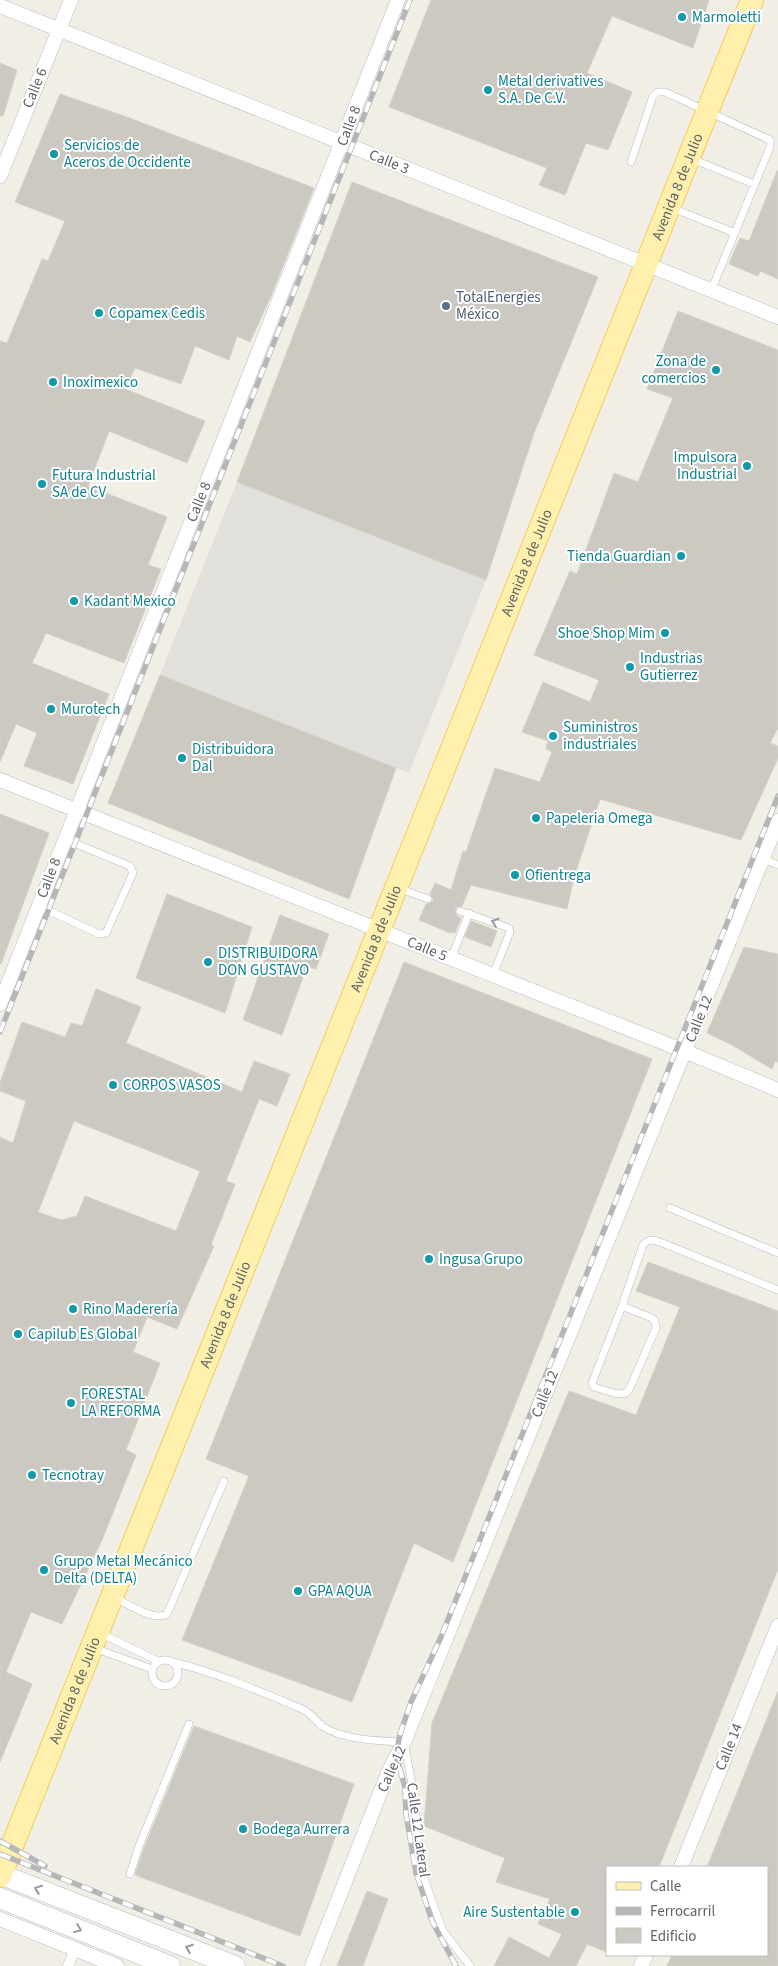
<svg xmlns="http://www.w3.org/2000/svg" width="778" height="1966" font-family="'Source Sans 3',sans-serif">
	<rect width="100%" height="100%" fill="#f1eee6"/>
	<path fill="#e2e0db" d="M 237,482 L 486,580 L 409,773 L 160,675 Z"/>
	<path fill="#ccc9c3" stroke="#d6d0c4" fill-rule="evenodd" d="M 431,0 L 709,0 L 693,48 L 612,16 L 587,73 L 632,92 L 608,150 L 586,143 L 565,195 L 539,185 L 547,168 L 389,107 Z
		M 0,63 L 17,70 L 3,116 L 0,116 Z
		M 60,94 L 124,116 L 314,188 L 271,296 L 250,342 L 237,336 L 229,360 L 195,346 L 181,384 L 135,368 L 125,389 L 205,421 L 187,463 L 109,431 L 88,486 L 167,517 L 148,565 L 161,569 L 124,663 L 46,633 L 32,663 L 109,694 L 73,784 L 24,766 L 37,733 L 16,724 L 0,762 L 0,341 L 7,343 L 42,259 L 48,261 L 65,221 L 15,202 Z
		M 777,171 L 778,171 L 778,279 L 760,271 L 758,276 L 729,264 L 740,238 L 749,241 Z
		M 352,182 L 598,277 L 534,433 L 486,580 L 237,482 Z
		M 678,311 L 778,350 L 778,728 L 770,743 L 778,746 L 778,758 L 741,840 L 600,799 L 574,877 L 567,909 L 471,885 L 462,906 L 457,907 L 455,910 L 457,916 L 461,918 L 455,933 L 451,932 L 450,933 L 419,920 L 426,904 L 433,901 L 433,898 L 430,894 L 435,883 L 451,890 L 463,851 L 466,852 L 495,768 L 540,782 L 552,752 L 546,749 L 548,741 L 522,732 L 543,682 L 590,702 L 599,680 L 534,655 L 570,571 L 577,574 L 614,473 L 638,482 L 673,398 L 647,389 Z
		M 160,675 L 396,768 L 349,899 L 108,803 Z
		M 0,814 L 49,833 L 1,964 L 0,964 Z
		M 167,894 L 252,927 L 225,1013 L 136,978 Z
		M 280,915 L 329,934 L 316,969 L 307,966 L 282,1035 L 243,1020 Z
		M 471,921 L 497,931 L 491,947 L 465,937 Z
		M 744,947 L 778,954 L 778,1062 L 775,1061 L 772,1069 L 732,1045 L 707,1033 Z
		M 404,962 L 652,1059 L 453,1562 L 414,1543 L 352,1702 L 182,1640 L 249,1476 L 206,1459 Z
		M 96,989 L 141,1007 L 126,1043 L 242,1092 L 254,1061 L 290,1074 L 277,1106 L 259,1099 L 226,1181 L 235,1184 L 211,1245 L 214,1246 L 177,1329 L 147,1317 L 133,1352 L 160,1363 L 126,1450 L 136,1455 L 102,1540 L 62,1624 L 31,1612 L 6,1672 L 32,1684 L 0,1762 L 0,1137 L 13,1143 L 26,1101 L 0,1091 L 0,1083 L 22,1022 L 65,1037 L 71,1023 L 82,1026 ZM 74,1121 L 200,1171 L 176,1231 L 85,1196 L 77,1216 L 61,1220 L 38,1212 Z
		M 648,1262 L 778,1311 L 778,1569 L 659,1867 L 607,1867 L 607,1952 L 587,1944 L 576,1966 L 494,1966 L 509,1937 L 549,1958 L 562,1934 L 538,1924 L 550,1899 L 496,1882 L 505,1858 L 424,1826 L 432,1723 L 569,1391 L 636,1415 L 680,1307 L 636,1291 Z
		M 778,1691 L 778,1966 L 667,1966 L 672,1955 L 767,1955 L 767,1867 L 707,1867 Z
		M 194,1726 L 354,1784 L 300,1936 L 135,1875 L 144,1848 Z
		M 367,1891 L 388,1899 L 363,1966 L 337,1966 Z"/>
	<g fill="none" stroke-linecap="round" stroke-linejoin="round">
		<g stroke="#b9bcc0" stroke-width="8">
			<path id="service" d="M 692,159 L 754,184
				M 631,162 L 653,96 L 658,92 L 665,92 L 770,140 L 770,147 L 711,291
				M 672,208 L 735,233
				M 763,859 L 778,865
				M 398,888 L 428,899
				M 39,906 L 99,934 L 106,933 L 133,873 L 130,866 L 64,839
				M 460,911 L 509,928 L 510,932 L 493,975
				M 451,959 L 469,913
				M 670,1208 L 778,1253
				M 622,1306 L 592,1383 L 594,1387 L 617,1394 L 626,1393 L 629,1390 L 656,1328 L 655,1321 L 652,1318 L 622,1306 L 643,1245 C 648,1239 652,1239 660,1242 L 778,1290
				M 115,1598 C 128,1604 154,1622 167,1614 L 224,1481
				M 100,1633 L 158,1661
				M 94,1648 L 152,1669
				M152 1673a13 13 0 1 1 26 0a13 13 0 1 1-26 0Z
				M 173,1662 C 217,1673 260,1691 302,1709 C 311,1713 315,1720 322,1726 C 342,1740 380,1741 404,1742 L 414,1795 L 421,1870 L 443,1931 L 470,1966
				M 130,1874 L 139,1846 L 189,1724"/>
		</g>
		<g stroke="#b9bcc0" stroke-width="11">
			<path id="pedestrian" d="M 68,1966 L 75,1949"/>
		</g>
		<g stroke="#b9bcc0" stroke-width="15">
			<path id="minor" d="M 0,6 L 778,317
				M 0,176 L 71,0
				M 0,780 L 677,1048 L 778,1090
				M 0,1004 L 398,0
				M 681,1867 L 778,1626
				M 0,1919 L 117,1966
				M 312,1966 L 388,1773 L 404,1742 L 778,821
				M 641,1966 L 646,1955"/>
		</g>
		<g stroke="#b8bbc0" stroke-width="21">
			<path id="secondary" d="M 0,1874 L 235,1966
				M 0,1898 L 170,1966"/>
		</g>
		<g stroke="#f7ca59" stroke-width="24">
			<g id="primary">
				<path id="s1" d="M 0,1876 L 752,0"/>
			</g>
		</g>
		<use href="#service" stroke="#fff" stroke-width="7"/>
		<use href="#pedestrian" stroke="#fff" stroke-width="10"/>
		<use href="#minor" stroke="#fff" stroke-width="14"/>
		<use href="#secondary" stroke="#fff" stroke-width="20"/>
		<use href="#primary" stroke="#fff1ad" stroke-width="22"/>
		<g stroke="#b5b6b7" stroke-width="5.5">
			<path id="rail" d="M 0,1032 L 410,0
				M 0,1841 L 45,1866
				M 0,1854 L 283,1966
				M 456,1966 L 432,1921 L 416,1873 L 406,1814 L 405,1787 L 396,1756 L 400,1734 L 411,1702 L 441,1637 L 778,796"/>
		</g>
		<use href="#rail" stroke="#fff" stroke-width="4" stroke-dasharray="11" stroke-linecap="butt"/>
	</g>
	<defs><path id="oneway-chevron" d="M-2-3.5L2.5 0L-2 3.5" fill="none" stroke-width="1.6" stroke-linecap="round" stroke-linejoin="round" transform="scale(1.25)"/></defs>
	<g stroke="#96999c">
		<use href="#oneway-chevron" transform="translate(495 922) rotate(-161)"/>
		<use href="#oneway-chevron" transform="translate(38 1889) rotate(-159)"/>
		<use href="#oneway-chevron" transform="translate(78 1929) rotate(22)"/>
		<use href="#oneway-chevron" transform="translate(189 1948) rotate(-159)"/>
	</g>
	<g fill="#0f9aa8" stroke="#fff" stroke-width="2">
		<circle cx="682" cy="17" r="5"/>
		<circle cx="488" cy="90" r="5"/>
		<circle cx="54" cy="154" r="5"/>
		<circle cx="99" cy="313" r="5"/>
		<circle cx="716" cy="370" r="5"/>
		<circle cx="53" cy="382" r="5"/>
		<circle cx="747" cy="466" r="5"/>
		<circle cx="42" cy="484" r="5"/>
		<circle cx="681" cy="556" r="5"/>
		<circle cx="74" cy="601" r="5"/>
		<circle cx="665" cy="633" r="5"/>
		<circle cx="630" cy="667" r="5"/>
		<circle cx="51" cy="709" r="5"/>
		<circle cx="553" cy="736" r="5"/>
		<circle cx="182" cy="758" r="5"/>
		<circle cx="536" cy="818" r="5"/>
		<circle cx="515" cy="875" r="5"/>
		<circle cx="208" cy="962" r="5"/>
		<circle cx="113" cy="1085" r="5"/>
		<circle cx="429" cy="1259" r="5"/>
		<circle cx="73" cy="1309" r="5"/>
		<circle cx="18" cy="1334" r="5"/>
		<circle cx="71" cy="1403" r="5"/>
		<circle cx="32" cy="1475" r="5"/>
		<circle cx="44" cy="1570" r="5"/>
		<circle cx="298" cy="1591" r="5"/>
		<circle cx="243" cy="1829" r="5"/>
		<circle cx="575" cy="1912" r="5"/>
	</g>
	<circle fill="#5c6f8a" stroke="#fff" stroke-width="2" cx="446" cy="306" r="5"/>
	<g text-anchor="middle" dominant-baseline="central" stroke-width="4" stroke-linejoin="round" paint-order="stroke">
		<g font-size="15" fill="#0d838f" stroke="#fff" text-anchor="start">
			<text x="692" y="17">Marmoletti</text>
			<text x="498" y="81">Metal derivatives<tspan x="498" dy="17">S.A. De C.V.</tspan></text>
			<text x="64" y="145">Servicios de<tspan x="64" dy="17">Aceros de Occidente</tspan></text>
			<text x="109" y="313">Copamex Cedis</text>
			<text x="706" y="361" text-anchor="end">Zona de<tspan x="706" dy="17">comercios</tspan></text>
			<text x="63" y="382">Inoximexico</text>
			<text x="737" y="457" text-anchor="end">Impulsora<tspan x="737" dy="17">Industrial</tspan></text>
			<text x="52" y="475">Futura Industrial<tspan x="52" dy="17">SA de CV</tspan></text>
			<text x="671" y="556" text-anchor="end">Tienda Guardian</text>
			<text x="84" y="601">Kadant Mexico</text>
			<text x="655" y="633" text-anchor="end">Shoe Shop Mim</text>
			<text x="640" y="658">Industrias<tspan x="640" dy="17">Gutierrez</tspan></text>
			<text x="61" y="709">Murotech</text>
			<text x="563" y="727">Suministros<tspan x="563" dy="17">industriales</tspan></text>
			<text x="192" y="749">Distribuidora<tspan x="192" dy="17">Dal</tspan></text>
			<text x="546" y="818">Papeleria Omega</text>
			<text x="525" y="875">Ofientrega</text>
			<text x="218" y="953">DISTRIBUIDORA<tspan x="218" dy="17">DON GUSTAVO</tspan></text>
			<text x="123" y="1085">CORPOS VASOS</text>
			<text x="439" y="1259">Ingusa Grupo</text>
			<text x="83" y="1309">Rino Maderería</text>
			<text x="28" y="1334">Capilub Es Global</text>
			<text x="81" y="1394">FORESTAL<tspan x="81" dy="17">LA REFORMA</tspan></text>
			<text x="42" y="1475">Tecnotray</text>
			<text x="54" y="1561">Grupo Metal Mecánico<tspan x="54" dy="17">Delta (DELTA)</tspan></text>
			<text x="308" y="1591">GPA AQUA</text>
			<text x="253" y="1829">Bodega Aurrera</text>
			<text x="565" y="1912" text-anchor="end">Aire Sustentable</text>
		</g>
		<g font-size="15" fill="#5e6267" stroke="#fff">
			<text transform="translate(35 88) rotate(-68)">Calle 6</text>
			<text transform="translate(349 126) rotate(-69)">Calle 8</text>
			<text transform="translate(389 162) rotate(22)">Calle 3</text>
			<text stroke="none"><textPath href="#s1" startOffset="1820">Avenida 8 de Julio</textPath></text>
			<text transform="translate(199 502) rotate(-68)">Calle 8</text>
			<text stroke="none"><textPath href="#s1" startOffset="1415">Avenida 8 de Julio</textPath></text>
			<text transform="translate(49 878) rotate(-69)">Calle 8</text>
			<text stroke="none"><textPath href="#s1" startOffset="1010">Avenida 8 de Julio</textPath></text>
			<text transform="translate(427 949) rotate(22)">Calle 5</text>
			<text transform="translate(699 1019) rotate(-68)">Calle 12</text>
			<text stroke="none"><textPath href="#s1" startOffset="605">Avenida 8 de Julio</textPath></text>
			<text transform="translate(545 1394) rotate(-68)">Calle 12</text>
			<text stroke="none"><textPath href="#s1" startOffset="200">Avenida 8 de Julio</textPath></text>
			<text transform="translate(729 1747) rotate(-68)">Calle 14</text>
			<text transform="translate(392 1769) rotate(-66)">Calle 12</text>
			<text transform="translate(418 1830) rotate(82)">Calle 12 Lateral</text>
		</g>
		<g font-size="15" fill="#4e5e75" stroke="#fff" text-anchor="start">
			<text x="456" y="297">TotalEnergies<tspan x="456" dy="17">México</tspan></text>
		</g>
	</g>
	<rect x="606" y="1866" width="162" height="90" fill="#ffffff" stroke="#bfc0c2"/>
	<rect x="616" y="1882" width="25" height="8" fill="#fff1ad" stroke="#bfc0c2"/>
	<text x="650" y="1891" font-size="15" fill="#5e6267">Calle</text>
	<rect x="616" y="1907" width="25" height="8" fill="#b5b6b7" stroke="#bfc0c2"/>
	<text x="650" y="1916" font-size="15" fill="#5e6267">Ferrocarril</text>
	<rect x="616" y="1928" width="25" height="15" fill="#ccc9c3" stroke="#bfc0c2"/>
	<text x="650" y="1941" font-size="15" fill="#5e6267">Edificio</text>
</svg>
